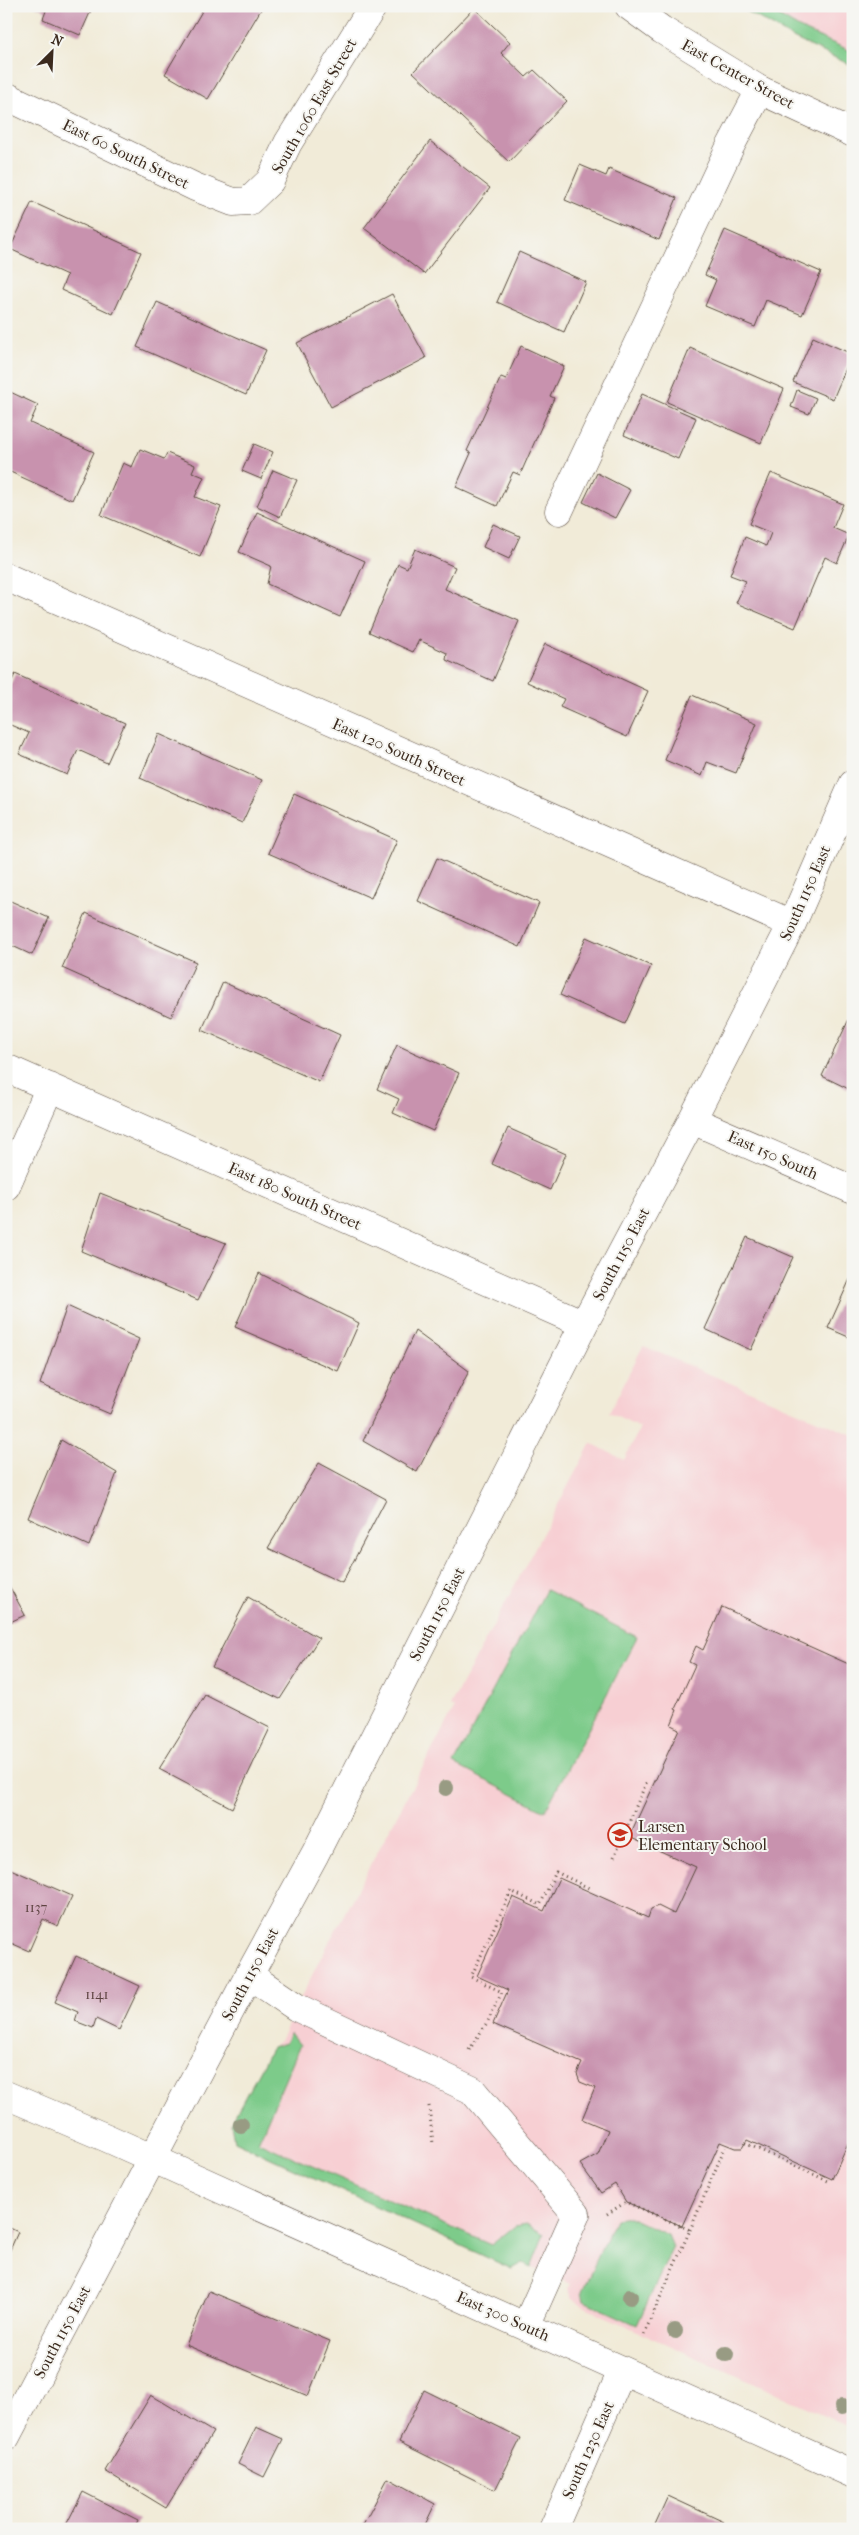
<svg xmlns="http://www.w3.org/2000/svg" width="859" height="2535" font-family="'IM FELL French Canon',serif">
	<rect width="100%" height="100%" fill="#f6f6f2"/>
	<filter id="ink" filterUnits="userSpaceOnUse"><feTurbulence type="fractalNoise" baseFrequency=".02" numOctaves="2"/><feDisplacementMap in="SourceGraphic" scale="10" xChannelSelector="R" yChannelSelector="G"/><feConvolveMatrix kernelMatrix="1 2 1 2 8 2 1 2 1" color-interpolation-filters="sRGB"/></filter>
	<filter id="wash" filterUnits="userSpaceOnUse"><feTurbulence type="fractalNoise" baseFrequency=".0096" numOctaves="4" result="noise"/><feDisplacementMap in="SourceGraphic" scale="20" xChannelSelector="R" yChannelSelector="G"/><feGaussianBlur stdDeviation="1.12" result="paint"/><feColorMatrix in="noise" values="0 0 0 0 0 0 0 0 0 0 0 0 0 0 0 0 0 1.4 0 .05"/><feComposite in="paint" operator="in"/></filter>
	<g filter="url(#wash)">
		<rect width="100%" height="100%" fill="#f1ebd8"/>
		<path fill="#f7cfd3" d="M 738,6 L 853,6 L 853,66 L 795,39 Z
			M 643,1346 L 853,1435 L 853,2428 L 582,2306 L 572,2297 L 568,2289 L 570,2284 L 523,2263 L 512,2269 L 241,2145 L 234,2141 L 232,2133 L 231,2123 L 272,2047 L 281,2039 L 319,1961 L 454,1709 L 450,1706 L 591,1443 L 624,1460 L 640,1428 L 609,1413 Z"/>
		<path fill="#7dcb8a" stroke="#5c7a54" d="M 738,6 L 762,6 L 799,28 L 853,52 L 853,66 L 795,39 Z
			M 546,1590 L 637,1637 L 545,1811 L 454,1764 Z
			M 290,2033 L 300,2045 L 258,2142 L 491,2245 L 515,2226 L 526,2224 L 544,2234 L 531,2267 L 523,2263 L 512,2269 L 234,2141 L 231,2123 L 272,2047 L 285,2043 Z
			M 629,2217 L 668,2235 L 673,2247 L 637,2325 L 584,2301 L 582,2292 L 615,2219 Z"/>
		<g id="blocks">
			<path fill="#c892ae" d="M 36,6 L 93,6 L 80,35 L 43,19 L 46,11 Z
				M 205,6 L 263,6 L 208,99 L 165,74 Z
				M 474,8 L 510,42 L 501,53 L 526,77 L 534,70 L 567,101 L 509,162 L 413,72 Z
				M 430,141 L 490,188 L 424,274 L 364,228 Z
				M 580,165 L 606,176 L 609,169 L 677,198 L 659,240 L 565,200 Z
				M 32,202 L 141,252 L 113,314 L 61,290 L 67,275 L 10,249 Z
				M 725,230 L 821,272 L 802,315 L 766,300 L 755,327 L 705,306 L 716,280 L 705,275 Z
				M 519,252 L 586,282 L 564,332 L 497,302 Z
				M 392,294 L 426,358 L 331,407 L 297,343 Z
				M 157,302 L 266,350 L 246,395 L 137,347 Z
				M 813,337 L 852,354 L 833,399 L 793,382 Z
				M 521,346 L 564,366 L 550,396 L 554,398 L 520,475 L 513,472 L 497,506 L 456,487 L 471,453 L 467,451 L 501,377 L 506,379 Z
				M 690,348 L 784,389 L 761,443 L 667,402 Z
				M 6,390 L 38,405 L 30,423 L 94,452 L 72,500 L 6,470 Z
				M 797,390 L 816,398 L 809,414 L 791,407 Z
				M 642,394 L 696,418 L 678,459 L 624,435 Z
				M 254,444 L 273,452 L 261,479 L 242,471 Z
				M 140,449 L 164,459 L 167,453 L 195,465 L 192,472 L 204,477 L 195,497 L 221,507 L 200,557 L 101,515 L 123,463 L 132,467 Z
				M 273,470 L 297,480 L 280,517 L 257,506 Z
				M 597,473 L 630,490 L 615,518 L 583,502 Z
				M 771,473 L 843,504 L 833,528 L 849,535 L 837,563 L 825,557 L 795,628 L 736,603 L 746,581 L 730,575 L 745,537 L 766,546 L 771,533 L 749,524 Z
				M 257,512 L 365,561 L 340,617 L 267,584 L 271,566 L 239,552 Z
				M 493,524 L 520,536 L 509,559 L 483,547 Z
				M 415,549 L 455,567 L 445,589 L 519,621 L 493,681 L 446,660 L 447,653 L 419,640 L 413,652 L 369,632 L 398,564 L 407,568 Z
				M 545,644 L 648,691 L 627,737 L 560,707 L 564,699 L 527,682 Z
				M 15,674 L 125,723 L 107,763 L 78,750 L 67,775 L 19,754 L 29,733 L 6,723 L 6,695 Z
				M 692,695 L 757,723 L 736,773 L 707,762 L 702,776 L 665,760 Z
				M 159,734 L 262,780 L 242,823 L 140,778 Z
				M 294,794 L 397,840 L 371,898 L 268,853 Z
				M 437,858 L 539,903 L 520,947 L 418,901 Z
				M 6,899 L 49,918 L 32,955 L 6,943 Z
				M 86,913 L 196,962 L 171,1017 L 62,968 Z
				M 586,937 L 651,966 L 625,1024 L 560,995 Z
				M 223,982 L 340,1035 L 319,1082 L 202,1030 Z
				M 850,1017 L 853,1018 L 853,1091 L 822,1076 Z
				M 397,1045 L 459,1073 L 433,1131 L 393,1113 L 399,1099 L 377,1089 Z
				M 508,1128 L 566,1154 L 550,1190 L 492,1164 Z
				M 100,1193 L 226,1243 L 198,1300 L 81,1251 Z
				M 747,1237 L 793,1257 L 751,1350 L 705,1329 Z
				M 259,1273 L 359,1323 L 338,1371 L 235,1327 Z
				M 850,1279 L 853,1281 L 853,1339 L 828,1328 Z
				M 67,1306 L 139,1339 L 110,1414 L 40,1384 Z
				M 415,1331 L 469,1371 L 417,1472 L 363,1441 Z
				M 61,1440 L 117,1473 L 89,1546 L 28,1518 Z
				M 319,1463 L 386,1499 L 342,1583 L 268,1548 Z
				M 6,1580 L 25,1615 L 6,1624 Z
				M 248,1597 L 319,1638 L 280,1699 L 212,1667 Z
				M 722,1607 L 853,1666 L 853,2145 L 848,2143 L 832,2179 L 747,2140 L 742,2148 L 735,2148 L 720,2142 L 682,2226 L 626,2202 L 615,2184 L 601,2193 L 580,2164 L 598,2154 L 608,2130 L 582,2119 L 595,2088 L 580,2082 L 577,2074 L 582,2063 L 493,2024 L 508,1990 L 477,1976 L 513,1897 L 544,1911 L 559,1878 L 648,1918 L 651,1909 L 658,1906 L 674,1914 L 696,1867 L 629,1837 L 679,1729 L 671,1725 L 677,1710 L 675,1709 L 695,1665 L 689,1662 L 696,1646 L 703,1650 Z
				M 205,1695 L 270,1728 L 232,1808 L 159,1769 Z
				M 6,1867 L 72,1896 L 58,1926 L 43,1919 L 29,1951 L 11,1943 L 6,1953 Z
				M 76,1956 L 140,1986 L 119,2030 L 96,2019 L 93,2028 L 75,2021 L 78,2012 L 55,2002 Z
				M 6,2226 L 18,2232 L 6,2259 Z
				M 209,2291 L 330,2341 L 308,2396 L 186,2345 Z
				M 424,2390 L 521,2438 L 495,2490 L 399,2442 Z
				M 151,2395 L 213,2432 L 166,2508 L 105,2471 Z
				M 256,2427 L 283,2439 L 264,2477 L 238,2464 Z
				M 388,2478 L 435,2504 L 423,2529 L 361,2529 Z
				M 83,2492 L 138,2520 L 134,2529 L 64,2529 Z
				M 668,2496 L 724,2522 L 721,2529 L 653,2529 Z"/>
		</g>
	</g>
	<g filter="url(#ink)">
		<use href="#blocks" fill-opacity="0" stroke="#56473a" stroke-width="1"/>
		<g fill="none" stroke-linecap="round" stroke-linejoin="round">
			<g stroke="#56473a" stroke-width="29">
				<path id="minor" d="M 6,96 L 195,187 L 233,202 L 249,201 L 270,181 L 288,143 L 373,6
					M 559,511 L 730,147 L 760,90
					M 6,577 L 792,924
					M 6,1068 L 584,1324
					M 692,1120 L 853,1190
					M 6,1186 L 50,1087
					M 249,1975 L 296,2007 L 472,2090 L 576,2214 L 526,2326
					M 6,2095 L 107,2138 L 853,2474
					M 6,2437 L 249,1975 L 315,1854 L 584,1324 L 692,1120 L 792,924 L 853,784
					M 553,2529 L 622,2371"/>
			</g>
			<g stroke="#56473a" stroke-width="29">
				<path id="major" d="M 629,6 L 662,30 L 760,90 L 853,133"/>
			</g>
			<path stroke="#56473a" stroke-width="3" stroke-dasharray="1 4" stroke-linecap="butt" d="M 614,1857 L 647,1781
				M 469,2050 L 488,2021 L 502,1992 L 471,1977 L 511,1891 L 540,1905 L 556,1872 L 591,1889
				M 429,2106 L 433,2144
				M 745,2143 L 828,2181
				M 607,2214 L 626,2202 L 690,2230 L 644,2334
				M 690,2230 L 725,2147"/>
			<use href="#minor" stroke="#fff" stroke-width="28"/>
			<use href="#major" stroke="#fff" stroke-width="28"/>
		</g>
		<g fill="#989b83">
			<circle cx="446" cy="1788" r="8"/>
			<circle cx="241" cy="2125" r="8"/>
			<circle cx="630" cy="2297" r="8"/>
			<circle cx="675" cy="2331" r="8"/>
			<circle cx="726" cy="2354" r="8"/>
			<circle cx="842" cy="2407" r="8"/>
		</g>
	</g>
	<defs>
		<g id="school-ring" transform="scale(1.25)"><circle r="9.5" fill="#f6f6f2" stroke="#c8321e" stroke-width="1.5"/><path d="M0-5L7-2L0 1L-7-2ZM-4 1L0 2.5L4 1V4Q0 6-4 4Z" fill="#c8321e"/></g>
	</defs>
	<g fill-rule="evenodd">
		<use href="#school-ring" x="620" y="1835"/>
	</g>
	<g text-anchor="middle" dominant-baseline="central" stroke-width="4" stroke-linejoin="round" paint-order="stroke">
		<g font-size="14" fill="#5e4442">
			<text x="36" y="1907">1137</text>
			<text x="97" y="1994">1141</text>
		</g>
		<g font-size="16" fill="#3b2a1e" stroke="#f6f6f2">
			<text transform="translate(738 74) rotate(29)">East Center Street</text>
			<text transform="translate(314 106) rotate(-60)">South 1060 East Street</text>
			<text transform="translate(126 154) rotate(26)">East 60 South Street</text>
			<text transform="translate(399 752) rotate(24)">East 120 South Street</text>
			<text transform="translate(805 893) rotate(-66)">South 1150 East</text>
			<text transform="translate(773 1155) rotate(24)">East 150 South</text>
			<text transform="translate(295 1196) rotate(24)">East 180 South Street</text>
			<text transform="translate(621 1254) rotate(-62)">South 1150 East</text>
			<text transform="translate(437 1614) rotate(-63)">South 1150 East</text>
			<text transform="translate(250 1974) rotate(-62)">South 1150 East</text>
			<text transform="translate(503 2316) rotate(24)">East 300 South</text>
			<text transform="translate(62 2332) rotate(-62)">South 1150 East</text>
			<text transform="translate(588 2450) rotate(-66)">South 1230 East</text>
		</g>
		<g font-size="16" fill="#3b2a1e" stroke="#f6f6f2" text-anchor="start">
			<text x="638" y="1826">Larsen<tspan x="638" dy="18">Elementary School</tspan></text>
		</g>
	</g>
	<rect width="859" height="2535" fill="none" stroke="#f6f6f2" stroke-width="25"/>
	<g transform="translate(52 52) rotate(24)" stroke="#f6f6f2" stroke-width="4" paint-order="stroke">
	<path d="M0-4L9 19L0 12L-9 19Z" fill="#3b2a1e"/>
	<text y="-8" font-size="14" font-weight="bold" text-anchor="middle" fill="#3b2a1e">N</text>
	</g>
</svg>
